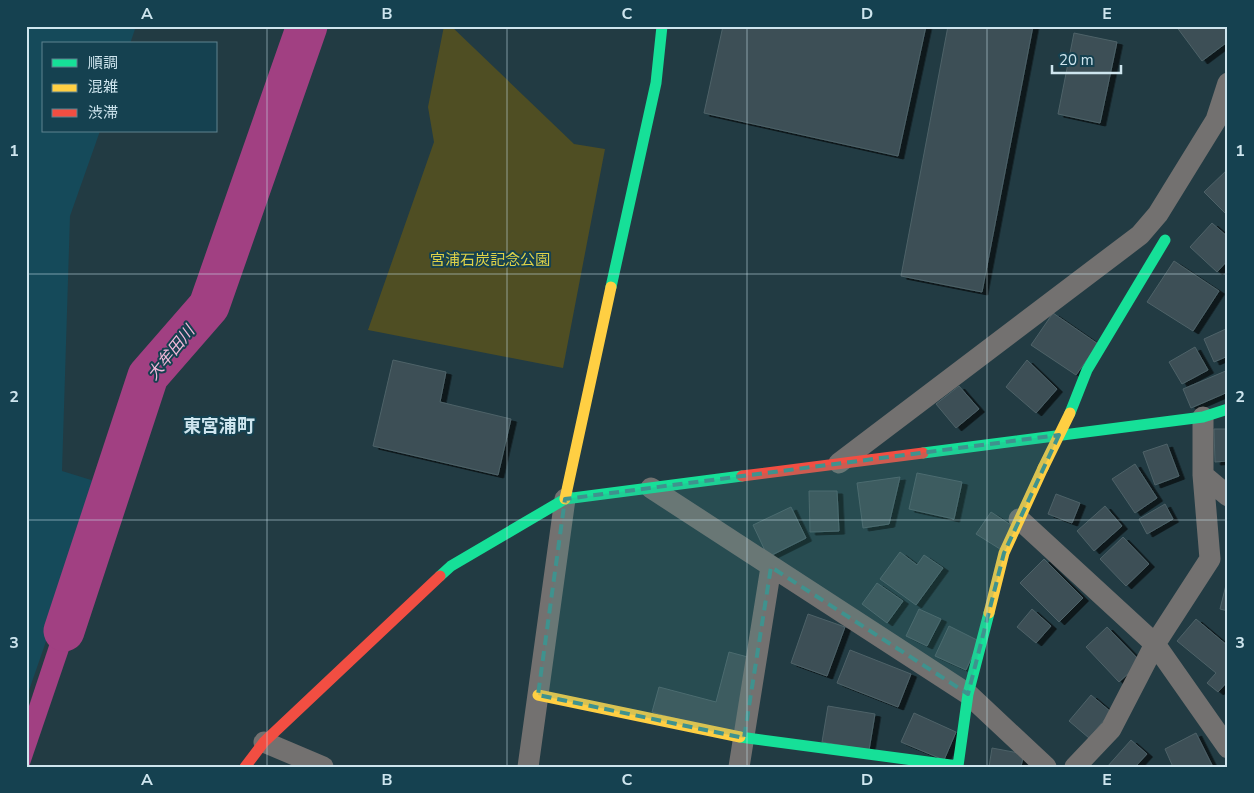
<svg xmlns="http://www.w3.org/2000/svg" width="1254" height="793" font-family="'Nunito Sans','Noto Sans JP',sans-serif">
	<defs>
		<filter id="shadow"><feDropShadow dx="5.5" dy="3" stdDeviation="0" flood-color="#0009"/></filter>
	</defs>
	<rect width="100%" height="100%" fill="#223b43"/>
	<path fill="#154a5a" d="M 26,26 L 136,26 L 130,44 L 44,44 L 44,131 L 100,131 L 70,216 L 62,471 L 101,483 L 26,699 Z"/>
	<path fill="#4f4e23" d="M 444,26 L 451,26 L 574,144 L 605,149 L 563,368 L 368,330 L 434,142 L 428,107 Z"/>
	<path fill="#a14082" d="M 98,565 L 29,767 L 26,767 L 26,715 L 67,591 Z"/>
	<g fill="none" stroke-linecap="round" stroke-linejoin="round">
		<path stroke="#a14082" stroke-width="41" d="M 64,631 L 148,376 L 209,306 L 307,26"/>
	</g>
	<path fill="#3c4f56" stroke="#4e6268" filter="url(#shadow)" d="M 723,26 L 926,26 L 898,156 L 704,113 Z
		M 948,26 L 1033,26 L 982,292 L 901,276 Z
		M 1176,26 L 1228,26 L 1226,43 L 1202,61 Z
		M 1074,33 L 1117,42 L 1100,123 L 1058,114 Z
		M 1228,169 L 1228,216 L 1204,192 Z
		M 1212,223 L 1228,237 L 1228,260 L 1217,272 L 1190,247 Z
		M 1174,261 L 1219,291 L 1193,331 L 1147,302 Z
		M 1053,313 L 1098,344 L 1076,375 L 1031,345 Z
		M 1228,328 L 1228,356 L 1214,362 L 1204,339 Z
		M 1195,347 L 1208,370 L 1182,384 L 1169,362 Z
		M 393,360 L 446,372 L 440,402 L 511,419 L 498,475 L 373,446 Z
		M 1027,360 L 1057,389 L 1036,413 L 1006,387 Z
		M 1228,370 L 1228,392 L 1191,408 L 1183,389 Z
		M 959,386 L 979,409 L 956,428 L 936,404 Z
		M 1214,429 L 1228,429 L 1228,461 L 1215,462 Z
		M 1167,444 L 1179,476 L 1155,485 L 1143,452 Z
		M 1135,464 L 1157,498 L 1135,513 L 1112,479 Z
		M 917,473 L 962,482 L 954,519 L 909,509 Z
		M 900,477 L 889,524 L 863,528 L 857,483 Z
		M 809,491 L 837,491 L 839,531 L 810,532 Z
		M 1056,494 L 1080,503 L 1072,523 L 1048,514 Z
		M 1165,504 L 1173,519 L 1147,534 L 1139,519 Z
		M 1105,506 L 1122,526 L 1094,551 L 1077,531 Z
		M 791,507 L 806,538 L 768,557 L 753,525 Z
		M 991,512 L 1014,527 L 1000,549 L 976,534 Z
		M 1123,537 L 1149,564 L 1126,586 L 1100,559 Z
		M 900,552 L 917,565 L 924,555 L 943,568 L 916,605 L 880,579 Z
		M 1044,559 L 1083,598 L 1059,622 L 1020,583 Z
		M 1228,577 L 1228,611 L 1220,609 Z
		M 877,583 L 903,601 L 887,623 L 862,604 Z
		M 919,609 L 941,619 L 927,646 L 906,636 Z
		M 1032,609 L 1051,626 L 1036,643 L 1017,627 Z
		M 808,614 L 845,627 L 827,676 L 791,663 Z
		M 1196,619 L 1228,646 L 1228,681 L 1218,692 L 1207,683 L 1216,673 L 1177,641 Z
		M 949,626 L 979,641 L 966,670 L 935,656 Z
		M 1107,627 L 1141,662 L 1119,682 L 1086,647 Z
		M 850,650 L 911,674 L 898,707 L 837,683 Z
		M 729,652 L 759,660 L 739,736 L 652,712 L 659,687 L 716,702 Z
		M 1091,695 L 1111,712 L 1089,738 L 1069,721 Z
		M 828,706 L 875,714 L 869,750 L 822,742 Z
		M 914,713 L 956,732 L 944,760 L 901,742 Z
		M 1196,733 L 1213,767 L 1173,767 L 1165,749 Z
		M 1131,740 L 1147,754 L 1135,767 L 1107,767 Z
		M 992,748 L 1024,754 L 1021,766 L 1025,767 L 989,767 Z"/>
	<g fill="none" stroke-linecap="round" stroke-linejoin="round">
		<path stroke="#737170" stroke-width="21" d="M 839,463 L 1140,235 L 1158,214 L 1216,120 L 1228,83
			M 1203,475 L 1228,496
			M 651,488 L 968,694 L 1046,767
			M 1019,519 L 1155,644 L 1228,748
			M 264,742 L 323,767
			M 528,767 L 565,499
			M 739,767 L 771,567
			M 1075,767 L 1111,729 L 1155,644 L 1210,559 L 1203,475 L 1203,417"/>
		<path stroke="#16e098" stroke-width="11" d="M 611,287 L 656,83 L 662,26
			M 1070,413 L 1087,370 L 1165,240
			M 923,453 L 1203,417 L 1228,409
			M 440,576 L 451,566 L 565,499 L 742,476
			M 740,737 L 958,766 L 968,694 L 989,613"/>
		<path stroke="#ffcf43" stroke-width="11" d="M 565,499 L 611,287
			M 989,613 L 1004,553 L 1043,468
			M 538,695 L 740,737"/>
		<path stroke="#f24e42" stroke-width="11" d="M 742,476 L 923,453
			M 245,767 L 264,742 L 440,576"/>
		<path stroke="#ffcf43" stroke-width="11" d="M 1043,468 L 1070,413"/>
	</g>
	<path fill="#3f928e" fill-opacity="0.2" stroke="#3f928e" stroke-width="4" stroke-dasharray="10 6" stroke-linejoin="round" d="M 1059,435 L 1004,553 L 968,694 L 771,567 L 744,738 L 538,695 L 565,499 Z"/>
	<path fill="none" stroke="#cee5ee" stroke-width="1" stroke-opacity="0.55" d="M 267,26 L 267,767M 507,26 L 507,767M 747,26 L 747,767M 987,26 L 987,767M 26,274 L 1228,274M 26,520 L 1228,520"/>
	<g text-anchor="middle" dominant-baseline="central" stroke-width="4" stroke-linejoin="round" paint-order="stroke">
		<g font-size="15" fill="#dfd147" stroke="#154150">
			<text x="490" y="260">宮浦石炭記念公園</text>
		</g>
		<g font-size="16" font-style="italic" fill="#f1b8d9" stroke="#154150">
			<text transform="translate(171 353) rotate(-51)">大牟田川</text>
		</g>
		<g font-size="18" font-weight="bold" fill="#cee5ee" stroke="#154150">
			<text x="219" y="426">東宮浦町</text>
		</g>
	</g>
	<rect width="1254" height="793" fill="none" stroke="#154150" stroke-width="55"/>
	<rect x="42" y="42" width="175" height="90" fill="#154150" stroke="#5f838f"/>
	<rect x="52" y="59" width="25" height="8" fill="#16e098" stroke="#5f838f"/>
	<text x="88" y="68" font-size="15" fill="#cee5ee">順調</text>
	<rect x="52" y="84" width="25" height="8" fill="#ffcf43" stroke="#5f838f"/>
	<text x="88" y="92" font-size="15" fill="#cee5ee">混雑</text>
	<rect x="52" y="109" width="25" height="8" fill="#f24e42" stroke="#5f838f"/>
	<text x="88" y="118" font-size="15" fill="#cee5ee">渋滞</text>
	<path d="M1052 65v8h69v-8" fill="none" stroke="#cee5ee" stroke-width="2.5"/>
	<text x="1059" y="65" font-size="15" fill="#cee5ee" stroke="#154150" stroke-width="4" paint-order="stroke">20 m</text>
	<rect x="28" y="28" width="1198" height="738" fill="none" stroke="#cee5ee" stroke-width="2"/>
	<g font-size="16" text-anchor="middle" font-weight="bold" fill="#cee5ee">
		<text x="147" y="19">A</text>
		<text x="387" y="19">B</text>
		<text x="627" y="19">C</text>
		<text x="867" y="19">D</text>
		<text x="1107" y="19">E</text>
		<text x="14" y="156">1</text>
		<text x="1240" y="156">1</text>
		<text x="14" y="402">2</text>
		<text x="1240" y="402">2</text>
		<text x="14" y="648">3</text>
		<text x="1240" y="648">3</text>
		<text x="147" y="785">A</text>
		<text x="387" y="785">B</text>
		<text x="627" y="785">C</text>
		<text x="867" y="785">D</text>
		<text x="1107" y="785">E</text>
	</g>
</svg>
